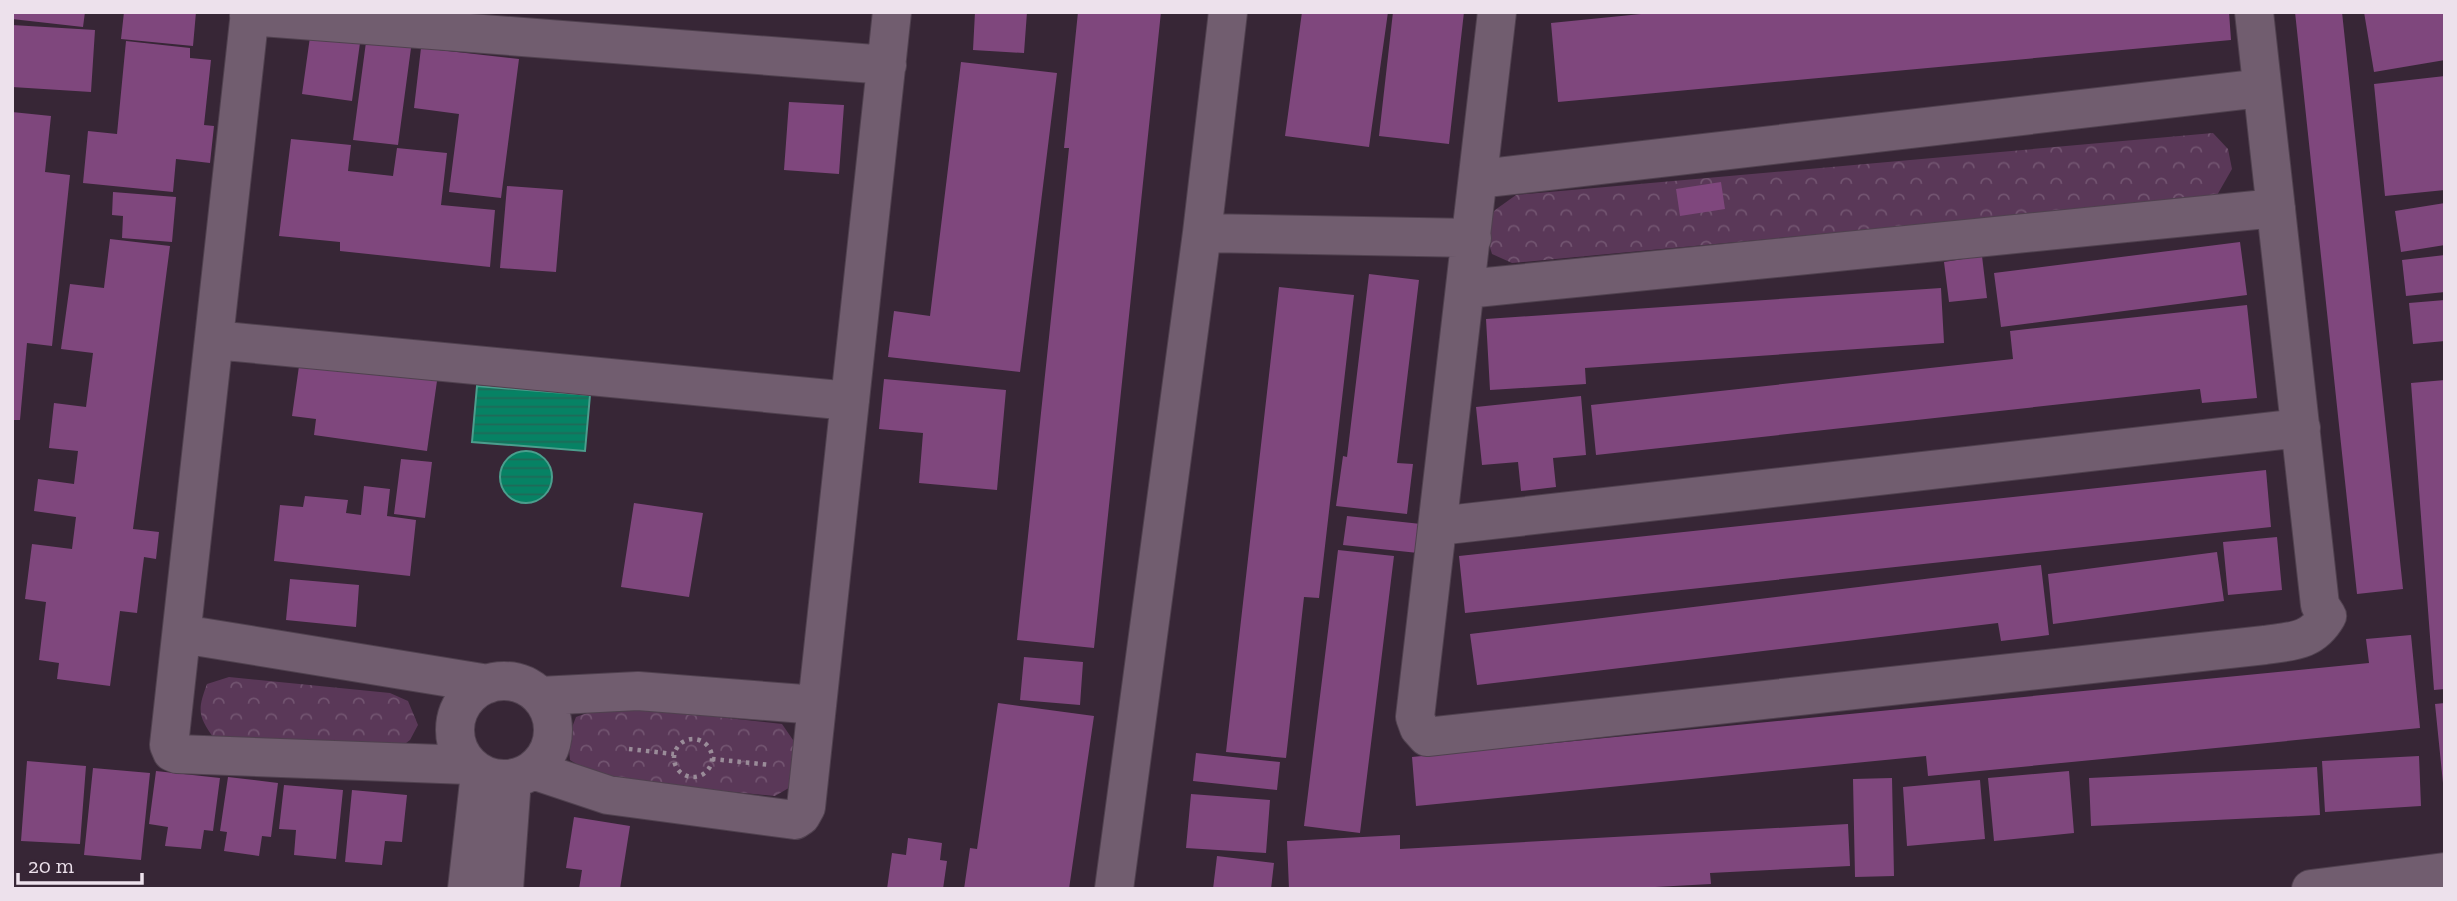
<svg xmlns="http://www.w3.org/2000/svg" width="2457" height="901" font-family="'Zilla Slab',serif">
	<defs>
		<pattern id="park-crowns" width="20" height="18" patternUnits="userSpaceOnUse" patternTransform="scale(1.75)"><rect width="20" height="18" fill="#5a3858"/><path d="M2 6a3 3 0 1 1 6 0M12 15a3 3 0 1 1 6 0" fill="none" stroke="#725470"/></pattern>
		<pattern id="water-rules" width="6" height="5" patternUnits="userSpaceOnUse" patternTransform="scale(1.75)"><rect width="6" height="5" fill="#068264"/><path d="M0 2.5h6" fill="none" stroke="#206958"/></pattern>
	</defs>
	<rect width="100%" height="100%" fill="#372636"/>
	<path fill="url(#park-crowns)" d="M 2213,133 L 2228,149 L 2232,169 L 2216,197 L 1512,263 L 1492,254 L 1484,228 L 1495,210 L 1516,195 Z
		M 229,677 L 390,693 L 408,701 L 418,725 L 410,740 L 393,753 L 215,740 C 198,716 197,711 207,684 Z
		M 609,705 L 782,724 L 802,753 L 799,782 L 775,796 L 601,779 L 570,760 L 568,738 L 576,717 Z"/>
	<path fill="url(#water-rules)" stroke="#4b9e8d" stroke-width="2" d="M 477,386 L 590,395 L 585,451 L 472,442 Z
		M500 477a26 26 0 1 1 52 0a26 26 0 1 1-52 0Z"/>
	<path fill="#7f477d" d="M 12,12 L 85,12 L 83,27 L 12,19 Z
		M 124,12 L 196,12 L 193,46 L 121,39 Z
		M 975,12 L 1027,12 L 1024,53 L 973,50 Z
		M 1078,12 L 1161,12 L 1094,648 L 1017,640 L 1069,148 L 1064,148 Z
		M 1302,12 L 1388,12 L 1369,147 L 1285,136 Z
		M 1393,12 L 1464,12 L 1449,144 L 1379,136 Z
		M 1661,12 L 2229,12 L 2231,40 L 1558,102 L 1551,23 Z
		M 2295,12 L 2342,12 L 2403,589 L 2357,594 Z
		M 2364,12 L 2445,12 L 2445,60 L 2374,72 Z
		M 12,25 L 95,30 L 91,92 L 12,87 Z
		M 310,37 L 360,43 L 352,101 L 302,94 Z
		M 126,41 L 190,48 L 190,58 L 211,60 L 204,125 L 214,126 L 210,163 L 176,159 L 173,192 L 83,183 L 88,131 L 117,134 Z
		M 366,42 L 411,48 L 398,145 L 353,140 Z
		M 421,48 L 519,59 L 501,198 L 449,192 L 459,114 L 414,108 Z
		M 961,62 L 1057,73 L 1020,372 L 888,357 L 894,311 L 930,316 Z
		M 2445,76 L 2445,190 L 2385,196 L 2374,84 Z
		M 789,102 L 844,105 L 839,174 L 784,170 Z
		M 12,112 L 51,116 L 45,172 L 70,175 L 52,346 L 27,343 L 20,420 L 12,420 Z
		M 291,139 L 351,145 L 348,171 L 393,176 L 397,148 L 447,153 L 441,205 L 495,210 L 490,267 L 340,251 L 340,242 L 279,236 Z
		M 1721,182 L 1725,209 L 1680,216 L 1676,189 Z
		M 507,186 L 563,190 L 556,272 L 500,268 Z
		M 113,192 L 176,197 L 172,242 L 122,238 L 123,216 L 112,215 Z
		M 2445,203 L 2445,245 L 2401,252 L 2395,211 Z
		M 110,239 L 170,246 L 133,529 L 159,532 L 156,559 L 144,557 L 137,613 L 120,611 L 110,686 L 57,679 L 59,663 L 39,660 L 46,602 L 25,599 L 32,544 L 72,549 L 76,517 L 34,511 L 38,479 L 74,484 L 78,451 L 49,448 L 54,403 L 86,407 L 93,353 L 61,349 L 70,284 L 104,288 Z
		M 2240,242 L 2247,295 L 2001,327 L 1994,273 Z
		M 2445,255 L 2445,292 L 2406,296 L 2402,260 Z
		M 1982,256 L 1987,298 L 1949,302 L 1944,262 Z
		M 1369,274 L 1419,280 L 1397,463 L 1413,464 L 1407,514 L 1336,506 L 1343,456 L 1347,457 Z
		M 1279,287 L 1354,295 L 1319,598 L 1304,597 L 1286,758 L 1226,752 Z
		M 1941,288 L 1944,343 L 1585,368 L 1586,384 L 1490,390 L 1486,319 Z
		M 2445,300 L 2445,341 L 2413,344 L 2409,303 Z
		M 2247,305 L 2257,398 L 2202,403 L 2200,389 L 1596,455 L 1591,405 L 2013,359 L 2010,331 Z
		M 299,366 L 438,374 L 427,451 L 314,435 L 316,419 L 292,416 Z
		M 884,379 L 1006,390 L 997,490 L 919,483 L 923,433 L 879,429 Z
		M 2445,380 L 2445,689 L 2434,690 L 2411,383 Z
		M 1581,396 L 1586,455 L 1553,458 L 1556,487 L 1521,491 L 1518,462 L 1482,465 L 1476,407 Z
		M 401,459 L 432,462 L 425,518 L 394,514 Z
		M 2266,470 L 2271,527 L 1465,613 L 1459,556 Z
		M 364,486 L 390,489 L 387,516 L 416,520 L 410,576 L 274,561 L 280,505 L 303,507 L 305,496 L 348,500 L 346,513 L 361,515 Z
		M 634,503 L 703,513 L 689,597 L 621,587 Z
		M 1347,516 L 1421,524 L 1418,553 L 1343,545 Z
		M 2277,537 L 2282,590 L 2228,595 L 2223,542 Z
		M 1338,550 L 1394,556 L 1360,833 L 1304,826 Z
		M 2217,552 L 2224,601 L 2053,624 L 2048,574 Z
		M 2041,565 L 2049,635 L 2001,641 L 1998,623 L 1477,685 L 1470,634 Z
		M 290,579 L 359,585 L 356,627 L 286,620 Z
		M 2411,635 L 2420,728 L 1928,776 L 1926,756 L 1416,806 L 1412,757 L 2369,663 L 2366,639 Z
		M 1024,657 L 1083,662 L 1080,705 L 1020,700 Z
		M 998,703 L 1094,716 L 1069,889 L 964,889 L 970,848 L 977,849 Z
		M 2445,703 L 2445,783 L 2443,783 L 2435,704 Z
		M 1196,753 L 1280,762 L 1277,790 L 1193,781 Z
		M 2419,756 L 2421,806 L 2325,812 L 2322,761 Z
		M 27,761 L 86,766 L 80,844 L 21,841 Z
		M 2317,767 L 2320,815 L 2091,826 L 2089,778 Z
		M 93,768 L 150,773 L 141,860 L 84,855 Z
		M 156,771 L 220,778 L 213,831 L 204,830 L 201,849 L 165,846 L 168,827 L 149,824 Z
		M 2069,771 L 2074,833 L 1994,841 L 1988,778 Z
		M 228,777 L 278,783 L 271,837 L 262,836 L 259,856 L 224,851 L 227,832 L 220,831 Z
		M 1892,778 L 1894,876 L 1855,877 L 1853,779 Z
		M 1980,780 L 1985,839 L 1907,846 L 1903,787 Z
		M 284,785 L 343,790 L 336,859 L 294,855 L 296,830 L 279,829 Z
		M 352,790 L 407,795 L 402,842 L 385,841 L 382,865 L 345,862 Z
		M 1191,794 L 1270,800 L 1266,853 L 1186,848 Z
		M 574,817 L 630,826 L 620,889 L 579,889 L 582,870 L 566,868 Z
		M 1848,824 L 1850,866 L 1710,873 L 1711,884 L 1618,889 L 1289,889 L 1287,841 L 1400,835 L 1400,849 Z
		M 908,838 L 942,843 L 940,860 L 947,861 L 943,889 L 887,889 L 892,853 L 906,855 Z
		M 1217,856 L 1274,863 L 1271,889 L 1213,889 Z"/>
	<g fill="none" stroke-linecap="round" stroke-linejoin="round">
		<g stroke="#50414f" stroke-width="40">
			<path id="minor" d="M 250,12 L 169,745 L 172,752 L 177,754 L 468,765
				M 1497,12 L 1415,717 L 1419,728 L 1427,737 L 2265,645 C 2292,641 2312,642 2327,616 L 2320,605 L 2254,12
				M 249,16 L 887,65
				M 1479,179 L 2262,88
				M 1202,233 L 1472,238
				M 1466,289 L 2276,208
				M 214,340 L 850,401
				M 1438,526 L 2301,428
				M 182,634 L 488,684
				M455 730a49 49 0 1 1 98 0a49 49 0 1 1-98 0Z
				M 540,696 L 638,691 L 817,705
				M 533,770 L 608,795 L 795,820 L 801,816 L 806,807 L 892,12
				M 467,889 L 480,773
				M 504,889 L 512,779
				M 1114,889 L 1202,233 L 1228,12
				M 2311,889 L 2445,872"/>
		</g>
		<path stroke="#9a8c99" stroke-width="4.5" stroke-dasharray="3.5 5" stroke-linecap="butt" d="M674 758a19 19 0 1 1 38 0a19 19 0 1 1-38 0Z
			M 629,749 L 674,754
			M 712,759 L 771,765"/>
		<use href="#minor" stroke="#715d6f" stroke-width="38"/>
	</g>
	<rect width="2457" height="901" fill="none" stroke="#ede1ec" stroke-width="28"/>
	<path d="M18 873v10h124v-10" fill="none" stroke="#ede1ec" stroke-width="3.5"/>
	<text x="28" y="873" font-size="21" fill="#ede1ec" stroke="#372636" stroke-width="5" paint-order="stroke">20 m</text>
</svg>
